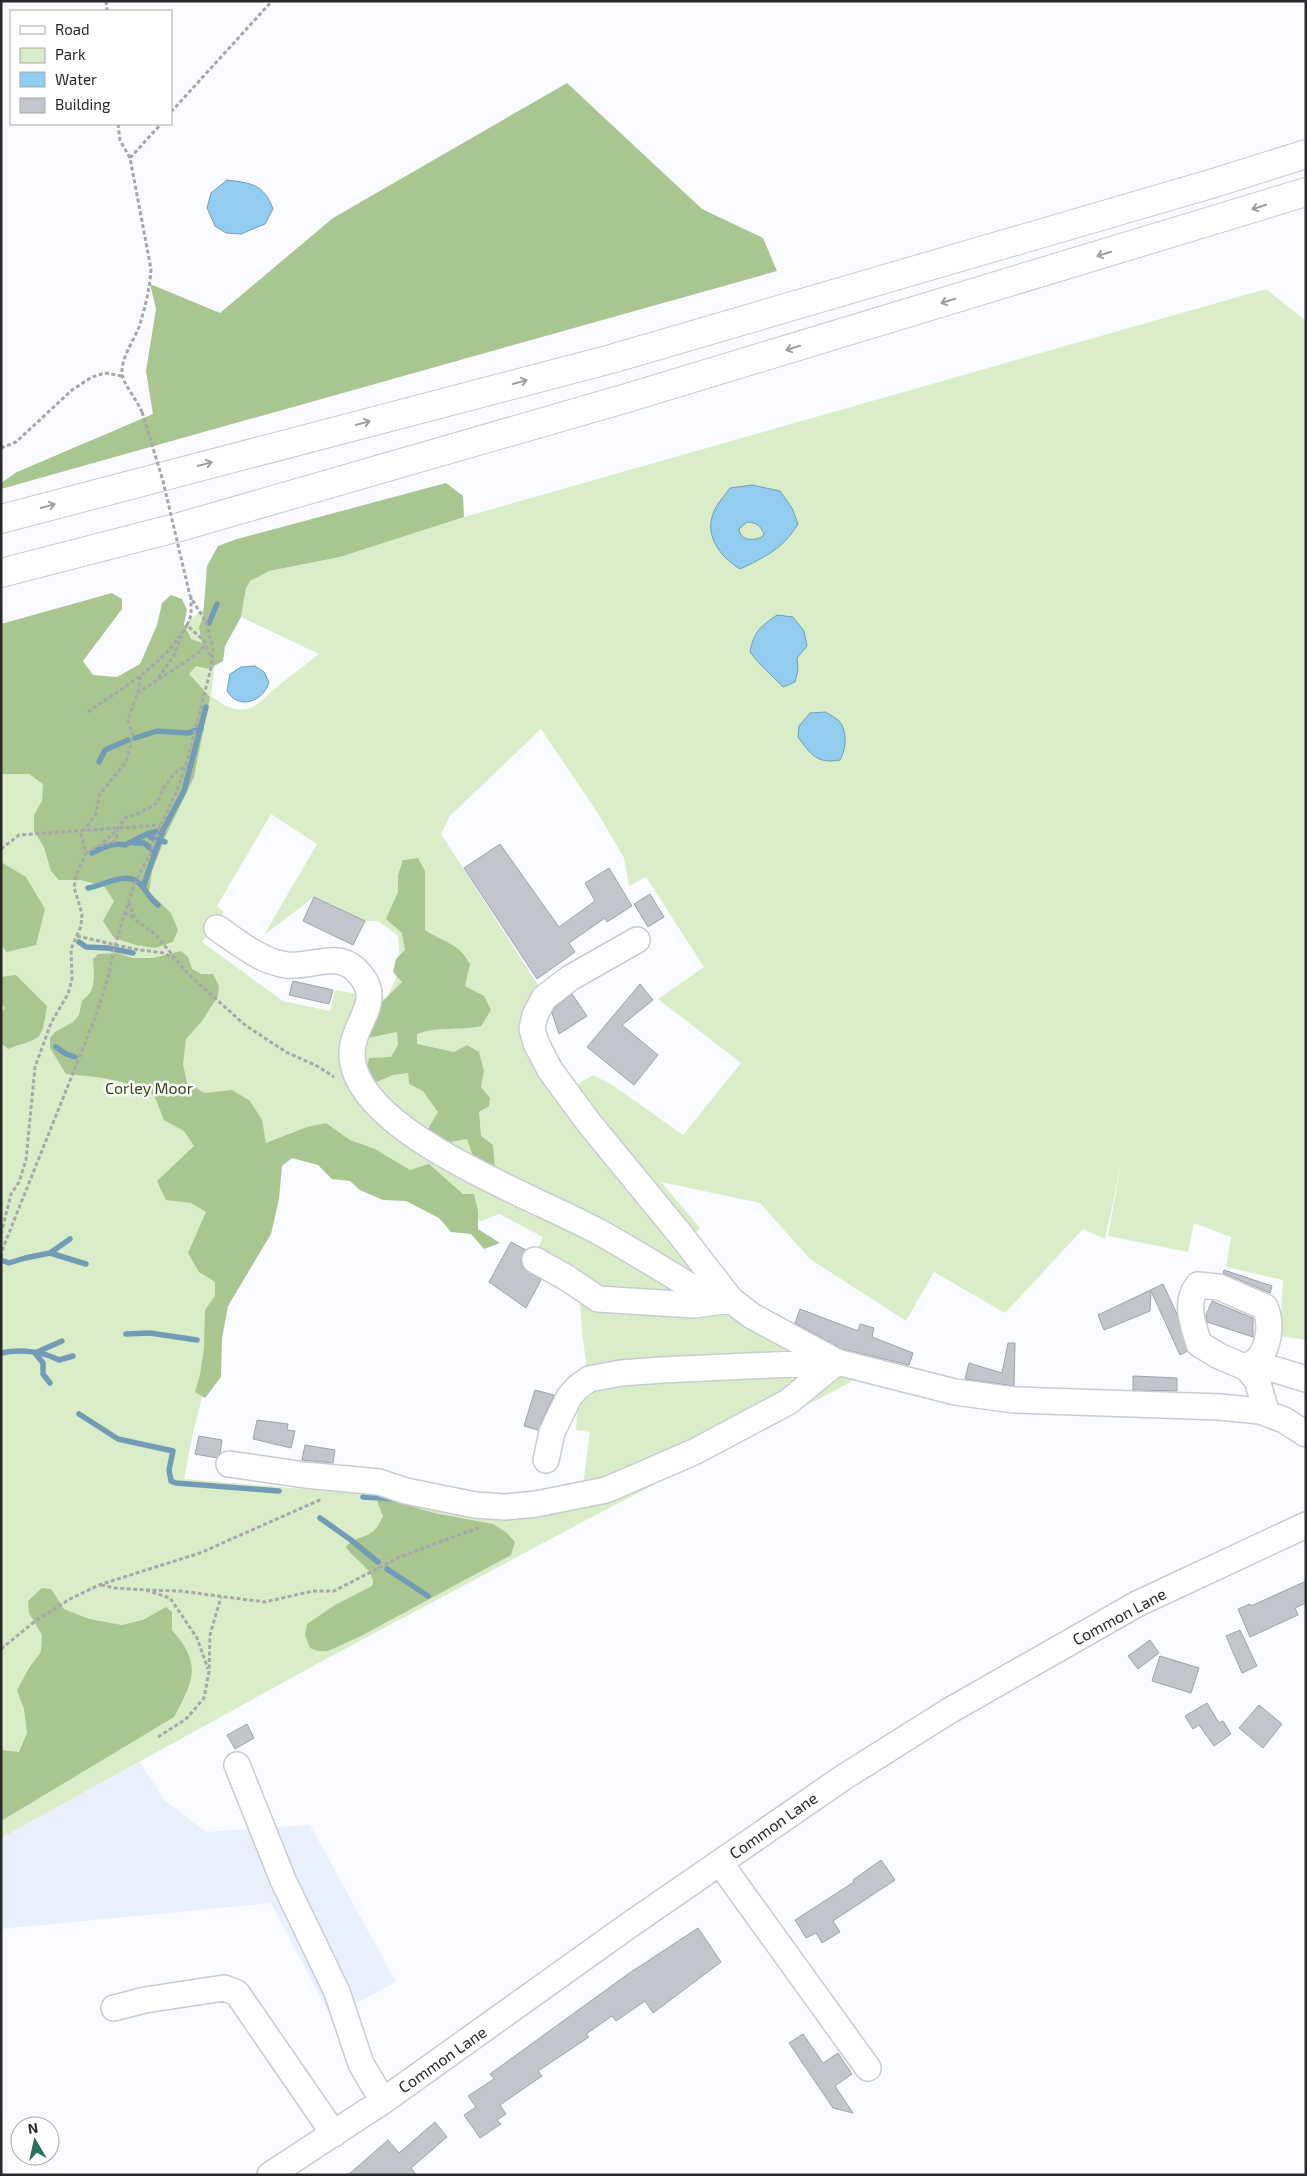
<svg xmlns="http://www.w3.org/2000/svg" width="1307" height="2176" font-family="'Exo 2',sans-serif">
	<rect width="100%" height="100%" fill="#fafbfe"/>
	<path fill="#e8effd" d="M 140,1762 L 165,1801 L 206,1832 L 310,1825 L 396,1982 L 331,2017 L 271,1903 L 1,1929 L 1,1838 Z"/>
	<path fill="#d9eec8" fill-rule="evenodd" d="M 1266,289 L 1306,321 L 1306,1340 L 1280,1336 L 1283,1280 L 1226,1267 L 1231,1237 L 1194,1223 L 1188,1252 L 1108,1236 L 1121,1165 L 1105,1239 L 1083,1229 L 1005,1313 L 934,1272 L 906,1321 L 810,1259 L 760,1203 L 661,1182 L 700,1228 L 690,1240 L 724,1288 L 856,1367 L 851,1382 L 590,1518 L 315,1665 L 1,1838 L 1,769 L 90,720 L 156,671 L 189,620 L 207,606 L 221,618 L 211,696 C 233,713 249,716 269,693 L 319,654 L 241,617 L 246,588 L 249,581 L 269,571 L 340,557 L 464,517 ZM 541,729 L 599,815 L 624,858 L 629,886 L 646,877 L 704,967 L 658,999 L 741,1063 L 683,1135 L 614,1086 L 593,1075 L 571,1088 L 526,1008 L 540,988 L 441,834 L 450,816 ZM 271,814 L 317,844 L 264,935 L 314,897 L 365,921 L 378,921 L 398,936 C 401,964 400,974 386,999 L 335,990 L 330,1011 L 283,1001 L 202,942 L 224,912 L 217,906 ZM 286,1151 L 407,1190 L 481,1221 L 499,1214 L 543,1237 L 537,1250 L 579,1275 C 580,1316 583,1355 593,1395 L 578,1399 L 576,1430 L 590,1432 L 583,1486 L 483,1498 L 343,1472 L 340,1492 L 184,1479 L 192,1437 L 227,1298 Z"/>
	<path fill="#a9c590" d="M 567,83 L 702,209 L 763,238 L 777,271 L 1,489 L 1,483 L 17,472 L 153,414 L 146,371 L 156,309 L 150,284 L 220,313 L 333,218 Z
		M 446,483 L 463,496 L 464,517 L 340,557 L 269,571 L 250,581 L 246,588 L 241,617 L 225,646 L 223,661 L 209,669 L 196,666 L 189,674 L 210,697 L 194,777 L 167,833 L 152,871 L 149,892 L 171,913 L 178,930 L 173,942 L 155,948 L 136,945 L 114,938 L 103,921 L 114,901 L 104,886 L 81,880 L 59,880 L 51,871 L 44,847 L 34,831 L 34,815 L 42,801 L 43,784 L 29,774 L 1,774 L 1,624 L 112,593 L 122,599 L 122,609 L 83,661 L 93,675 L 117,677 L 140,664 L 157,625 L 162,603 L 171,595 L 182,599 L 187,610 L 184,624 L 191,639 L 202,643 L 199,627 L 203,617 L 207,566 L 218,546 L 237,539 Z
		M 418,858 L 425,871 L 425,930 C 444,943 458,942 470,964 L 465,986 L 484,996 L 491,1010 L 481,1026 C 460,1031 437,1026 417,1034 L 417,1044 L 454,1052 L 467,1045 L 479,1052 L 484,1071 L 481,1087 L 490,1098 L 489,1106 L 479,1112 L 481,1136 L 493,1145 L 495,1170 L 478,1170 L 467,1139 L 438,1144 L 428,1129 L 438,1112 L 423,1091 L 409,1084 L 408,1073 L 393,1075 L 374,1083 L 365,1076 L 369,1058 L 391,1057 L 398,1045 L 397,1032 L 367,1038 L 378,1006 L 402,982 L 393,972 L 396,959 L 405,950 L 402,933 L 386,919 L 398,892 L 398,875 L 403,860 Z
		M 1,862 L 26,877 L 45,909 L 36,945 L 7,952 L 1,945 Z
		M 181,951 L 188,957 L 192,969 L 201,974 L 213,974 L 219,986 L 218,996 L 202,1021 L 186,1039 L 183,1064 L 187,1083 L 205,1093 L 232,1090 L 250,1101 L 262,1120 L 266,1143 L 307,1127 L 326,1123 L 350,1140 L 375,1149 L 410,1170 L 429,1164 L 463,1194 L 474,1194 L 478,1211 L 478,1229 L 500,1243 L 484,1249 L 471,1234 L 451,1232 L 439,1218 L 406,1201 L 383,1200 L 360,1190 L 350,1181 L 332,1179 L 318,1165 L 292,1158 L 282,1166 L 279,1199 L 271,1234 L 228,1306 L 222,1338 L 221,1377 L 205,1398 L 195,1392 L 200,1375 L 204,1348 L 205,1310 L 215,1296 L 215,1282 L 199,1272 L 188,1253 L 206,1212 L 191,1203 L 166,1200 L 157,1181 L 194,1146 L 184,1131 L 164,1120 L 154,1095 C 124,1079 100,1077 66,1074 L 50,1048 L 50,1038 L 55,1032 L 73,1022 L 79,1015 L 82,1001 L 90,993 L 93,986 L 94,975 L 93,959 L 98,954 L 117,953 L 133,958 L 153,958 Z
		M 16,975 L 47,1006 C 41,1044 42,1036 8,1049 L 1,1043 L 1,1013 L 5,1008 L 1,1003 L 1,977 Z
		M 384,1494 L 410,1506 L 434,1513 L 493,1524 L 507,1533 L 515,1542 L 511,1555 L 361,1636 L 328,1651 L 318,1651 L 310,1648 L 305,1635 L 307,1624 L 335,1605 L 372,1586 C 378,1572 352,1558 346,1547 C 358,1532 372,1543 383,1516 L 378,1504 L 377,1496 Z
		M 42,1588 L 51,1589 L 64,1609 L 89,1619 L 122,1625 L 143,1620 L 166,1607 L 172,1612 L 172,1630 C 202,1664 194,1680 174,1717 L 1,1821 L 1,1750 L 19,1752 L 27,1733 L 24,1709 L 17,1690 L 29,1668 L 41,1652 L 42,1635 L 29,1613 L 28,1601 Z"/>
	<path fill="#92cdf0" stroke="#729cb5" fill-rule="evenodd" d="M 227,180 C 251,183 264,184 273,209 L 265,224 L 241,234 L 226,233 L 215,226 L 207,208 L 211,193 Z
		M 752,485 L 780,491 L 792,508 L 798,524 C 783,549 765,557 740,569 C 718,555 702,533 716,507 C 720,500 726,494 730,488 ZM 747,522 C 757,523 760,525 764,534 L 762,537 C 752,541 741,541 739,529 Z
		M 777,615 L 793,617 L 804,631 L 807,646 L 797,658 L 798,670 L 795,682 L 783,687 C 772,675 759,665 750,652 C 754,631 760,627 777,615 Z
		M 255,666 L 264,672 L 269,682 C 264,701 239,711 227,691 L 230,674 L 241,667 Z
		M 826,712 C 830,715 836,718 839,721 C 848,731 846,750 840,760 C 817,764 811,755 798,737 L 799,726 L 810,713 Z"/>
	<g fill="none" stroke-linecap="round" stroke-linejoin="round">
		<path stroke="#729cb5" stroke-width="5.5" d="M 209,623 L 217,604
			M 135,738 L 157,731 L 188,733 L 201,729
			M 99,762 L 105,750 L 128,740
			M 147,834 L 152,838 L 165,842
			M 134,843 L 144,843 L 153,850 L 157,848
			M 92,853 C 102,848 113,842 125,845 L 147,834 L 163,830
			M 143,887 L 163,830 L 184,791 L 206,707
			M 88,888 C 107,885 128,868 143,887 C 149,895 149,898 158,905
			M 79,942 L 86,947 L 108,948 L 133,953
			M 56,1047 L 66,1054 L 75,1057
			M 50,1253 L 86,1264
			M 1,1260 L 9,1263 L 25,1258 L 50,1253 L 70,1239
			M 126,1334 L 150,1333 L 197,1340
			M 1,1353 C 19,1349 42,1351 59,1360 L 73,1356
			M 50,1383 L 43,1374 L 43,1363 L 35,1353 L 62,1341
			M 79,1414 L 118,1439 L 173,1451 L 169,1470 L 171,1481 L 176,1483 L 279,1491
			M 363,1497 L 397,1499
			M 320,1518 L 351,1540 L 378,1562
			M 387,1569 L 428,1596"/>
	</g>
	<path fill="#c2c6cc" stroke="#9fa2a9" d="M 500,844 L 559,927 L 595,901 L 585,883 L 609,868 L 632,906 L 607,922 L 605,918 L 569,943 L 575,952 L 537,979 L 464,868 Z
		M 650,894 L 664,917 L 648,927 L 634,904 Z
		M 314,897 L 365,921 L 353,945 L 303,921 Z
		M 293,981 L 333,990 L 329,1004 L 289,995 Z
		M 640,984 L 653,1000 L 622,1025 L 658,1055 L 634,1085 L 587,1047 Z
		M 572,994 L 587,1016 L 559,1034 L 552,1013 L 555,1007 Z
		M 511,1242 L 526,1250 L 521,1260 L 522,1267 L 541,1280 L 526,1308 L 489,1282 Z
		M 1224,1270 L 1272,1286 L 1270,1293 L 1223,1273 Z
		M 1163,1284 L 1177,1314 L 1188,1351 L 1180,1355 L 1151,1291 L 1150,1311 L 1104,1330 L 1098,1315 Z
		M 1212,1301 L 1253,1318 L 1253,1337 L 1207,1322 L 1206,1315 Z
		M 800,1309 L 858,1331 L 860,1324 L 874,1328 L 872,1337 L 913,1353 L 909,1365 L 842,1349 L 795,1323 Z
		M 1008,1343 L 1015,1343 L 1014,1386 L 965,1379 L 969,1363 L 1002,1373 Z
		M 1133,1376 L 1177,1378 L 1177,1391 L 1133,1390 Z
		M 535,1390 L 554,1395 L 538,1430 L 524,1426 Z
		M 257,1420 L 288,1424 L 287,1430 L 295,1431 L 291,1448 L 253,1439 Z
		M 199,1436 L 222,1440 L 220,1454 L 217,1458 L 195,1454 Z
		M 305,1445 L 335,1450 L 333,1463 L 302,1460 Z
		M 1306,1581 L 1306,1603 L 1295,1608 L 1298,1615 L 1250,1637 L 1238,1609 L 1250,1604 L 1251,1606 Z
		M 1240,1630 L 1257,1666 L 1242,1673 L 1226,1636 Z
		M 1150,1640 L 1159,1653 L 1138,1669 L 1128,1656 Z
		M 1160,1656 L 1199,1668 L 1191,1693 L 1152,1681 Z
		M 1207,1703 L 1219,1723 L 1223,1721 L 1231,1734 L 1214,1746 L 1199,1725 L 1193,1729 L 1185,1716 Z
		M 1259,1705 L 1282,1724 L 1263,1748 L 1239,1728 Z
		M 247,1724 L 254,1738 L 235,1749 L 227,1735 Z
		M 881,1860 L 895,1880 L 833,1921 L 840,1932 L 822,1943 L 816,1933 L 806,1938 L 795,1920 L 854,1882 L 853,1880 Z
		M 698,1928 L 721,1962 L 653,2013 L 645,2001 L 616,2021 L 612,2016 L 586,2034 L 589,2037 L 538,2071 L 542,2076 L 500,2105 L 506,2114 L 497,2120 L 501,2124 L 480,2138 L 464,2115 L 476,2107 L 468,2096 L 494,2079 L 490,2074 L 628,1974 Z
		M 803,2034 L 823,2063 L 838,2053 L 852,2074 L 835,2086 L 853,2113 L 833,2108 L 789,2043 Z
		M 435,2122 L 447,2137 L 411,2168 L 416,2175 L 348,2175 L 388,2140 L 399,2153 Z"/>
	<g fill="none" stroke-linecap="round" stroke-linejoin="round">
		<g stroke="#c8cbd2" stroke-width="28">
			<path id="minor" d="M 217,928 C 238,942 261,962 287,965 C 309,968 336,951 355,969 C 395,1007 335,1027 357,1076 C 386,1143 534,1197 597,1231 C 623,1245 647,1260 672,1275 C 681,1280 689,1287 698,1290 C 708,1295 720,1297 731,1300 L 694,1305 L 598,1299 L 567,1278 L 535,1260
				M 637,940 L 570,978 L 544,998 L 535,1015 L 532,1029 L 536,1043 L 550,1070 L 589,1123 L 680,1234 L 731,1300 L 752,1316 L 837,1362 L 955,1392 L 1014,1400 L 1220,1407 L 1260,1411 L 1284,1420 L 1306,1434
				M 1247,1368 C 1252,1364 1259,1359 1262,1354 C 1270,1339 1271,1321 1265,1307 L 1219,1287 L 1198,1285 C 1184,1302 1193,1324 1199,1344 L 1219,1356 L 1247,1368 L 1257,1380 L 1267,1414
				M 1247,1368 L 1273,1369 L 1306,1379
				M 229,1464 L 305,1475 L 379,1482 L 406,1491 L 475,1505 L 505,1507 L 536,1504 L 606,1490 L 694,1452 L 788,1402 L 837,1362 L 662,1370 L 621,1373 L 589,1379 L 577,1388 L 569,1397 L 552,1432 L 546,1460
				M 237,1765 L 283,1880 L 337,1992 L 361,2064 L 383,2101
				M 720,1863 L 868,2068
				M 114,2008 L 145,2000 L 224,1988 L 237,1993 L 334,2134
				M 270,2175 L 383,2101 L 628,1926 L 844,1777 L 949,1711 L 1137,1604 L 1306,1525"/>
		</g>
		<g stroke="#c8cbd2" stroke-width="30">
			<path id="highway" d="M 1,519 L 611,359 L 1214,183 L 1306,154
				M 1,573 L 183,526 L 627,398 L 1306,192"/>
		</g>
		<path stroke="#a6a7aa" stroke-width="3" stroke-dasharray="4 2.5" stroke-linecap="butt" d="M 106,1 L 107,11
			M 171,112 L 272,1
			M 118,124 L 120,140 L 130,158 L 151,269 C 150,288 145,308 139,327 C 133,342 121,358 122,374 C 123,383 138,402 142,412
			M 130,158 L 161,124
			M 1,448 L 16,442 L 72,390 L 92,377 L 105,373 L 122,376
			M 191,596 L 191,615 L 187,625 L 204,641 L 211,658
			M 159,679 L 197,654 L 204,646 L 204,641
			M 138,693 L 141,675
			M 88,712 C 124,687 165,664 187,625
			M 100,846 L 116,841 L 118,830
			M 1,849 L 19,835 L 160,825
			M 86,853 C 103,844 115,834 125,818 L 139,813 L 157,803 L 164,787 L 174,774 L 186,765
			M 129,902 L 134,917
			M 125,912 L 156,935 L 188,974 L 245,1025 L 286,1052 L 319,1067 L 334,1077
			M 77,936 L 134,949 L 163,953 L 173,958
			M 1,1234 L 11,1194 L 19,1182 L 26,1160 L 35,1067 L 51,1023 L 68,994 L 72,979 L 71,949 L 81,926 L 82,914 L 74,887 L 77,873 L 86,853 L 81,834 L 96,814 L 99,795 L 126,762 L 133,736 L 128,720 L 137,693 L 156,681 L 175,654 L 181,636
			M 1,1257 L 3,1248 L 95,1018 L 108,978 L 113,953 L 125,912 L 134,885 L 151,852 L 160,826 L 176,793 L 186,765 L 211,668 L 213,649 L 206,622 L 190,596
			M 101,1585 L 115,1588 L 146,1590 L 170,1598 L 197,1638 L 208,1669
			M 146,1590 L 180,1591 L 265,1602 L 313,1591 L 334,1591 L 400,1557 L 480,1527
			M 1,1649 L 34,1622 L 70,1599 L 99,1585 L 200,1553 L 322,1499
			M 158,1737 L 186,1719 L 204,1698 L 209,1672 L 210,1635 L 221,1597"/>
		<use href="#minor" stroke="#fff" stroke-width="25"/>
		<use href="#highway" stroke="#fff" stroke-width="28"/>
		<path stroke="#a6a7aa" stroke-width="3" stroke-dasharray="4 2.5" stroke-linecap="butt" d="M 142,412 L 163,481 L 190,596"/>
	</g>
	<defs><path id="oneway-shaft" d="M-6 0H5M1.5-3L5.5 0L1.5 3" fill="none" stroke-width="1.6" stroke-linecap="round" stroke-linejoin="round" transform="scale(1.25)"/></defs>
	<g stroke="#9e9e9f">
		<use href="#oneway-shaft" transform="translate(1259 207) rotate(162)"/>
		<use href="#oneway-shaft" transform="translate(1104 254) rotate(163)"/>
		<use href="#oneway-shaft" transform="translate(948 301) rotate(163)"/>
		<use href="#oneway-shaft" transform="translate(793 348) rotate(163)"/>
		<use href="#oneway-shaft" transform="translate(520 382) rotate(-15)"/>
		<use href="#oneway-shaft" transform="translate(363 423) rotate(-15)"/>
		<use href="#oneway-shaft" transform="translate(205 464) rotate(-15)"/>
		<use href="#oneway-shaft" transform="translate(48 506) rotate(-15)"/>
	</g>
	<g text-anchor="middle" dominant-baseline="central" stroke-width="5" stroke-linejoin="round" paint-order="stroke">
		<g font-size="16" fill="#314a13" stroke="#fff">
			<text x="149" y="1087">Corley Moor</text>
		</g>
		<g font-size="16" fill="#27282a" stroke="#fff">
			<text transform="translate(1119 1616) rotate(-28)">Common Lane</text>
			<text transform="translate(773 1825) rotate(-35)">Common Lane</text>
			<text transform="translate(442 2059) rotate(-35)">Common Lane</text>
		</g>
	</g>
	<rect width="1307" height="2176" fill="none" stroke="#27282a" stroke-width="5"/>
	<rect x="10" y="10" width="162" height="115" fill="#ffffff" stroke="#a9a9aa"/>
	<rect x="20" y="26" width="25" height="8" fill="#ffffff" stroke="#a9a9aa"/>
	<text x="55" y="35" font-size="15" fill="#27282a">Road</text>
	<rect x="20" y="48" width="25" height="15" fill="#d9eec8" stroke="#a9a9aa"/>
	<text x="55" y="60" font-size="15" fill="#27282a">Park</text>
	<rect x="20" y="72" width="25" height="15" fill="#92cdf0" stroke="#a9a9aa"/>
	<text x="55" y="85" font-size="15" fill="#27282a">Water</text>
	<rect x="20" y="98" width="25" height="15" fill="#c2c6cc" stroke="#a9a9aa"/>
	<text x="55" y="110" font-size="15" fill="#27282a">Building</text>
	<g transform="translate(35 2141) rotate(351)"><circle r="24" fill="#ffffff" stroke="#a9a9aa"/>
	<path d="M0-4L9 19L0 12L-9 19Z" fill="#2e6f5e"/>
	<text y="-8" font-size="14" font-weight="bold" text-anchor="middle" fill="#27282a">N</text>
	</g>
</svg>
